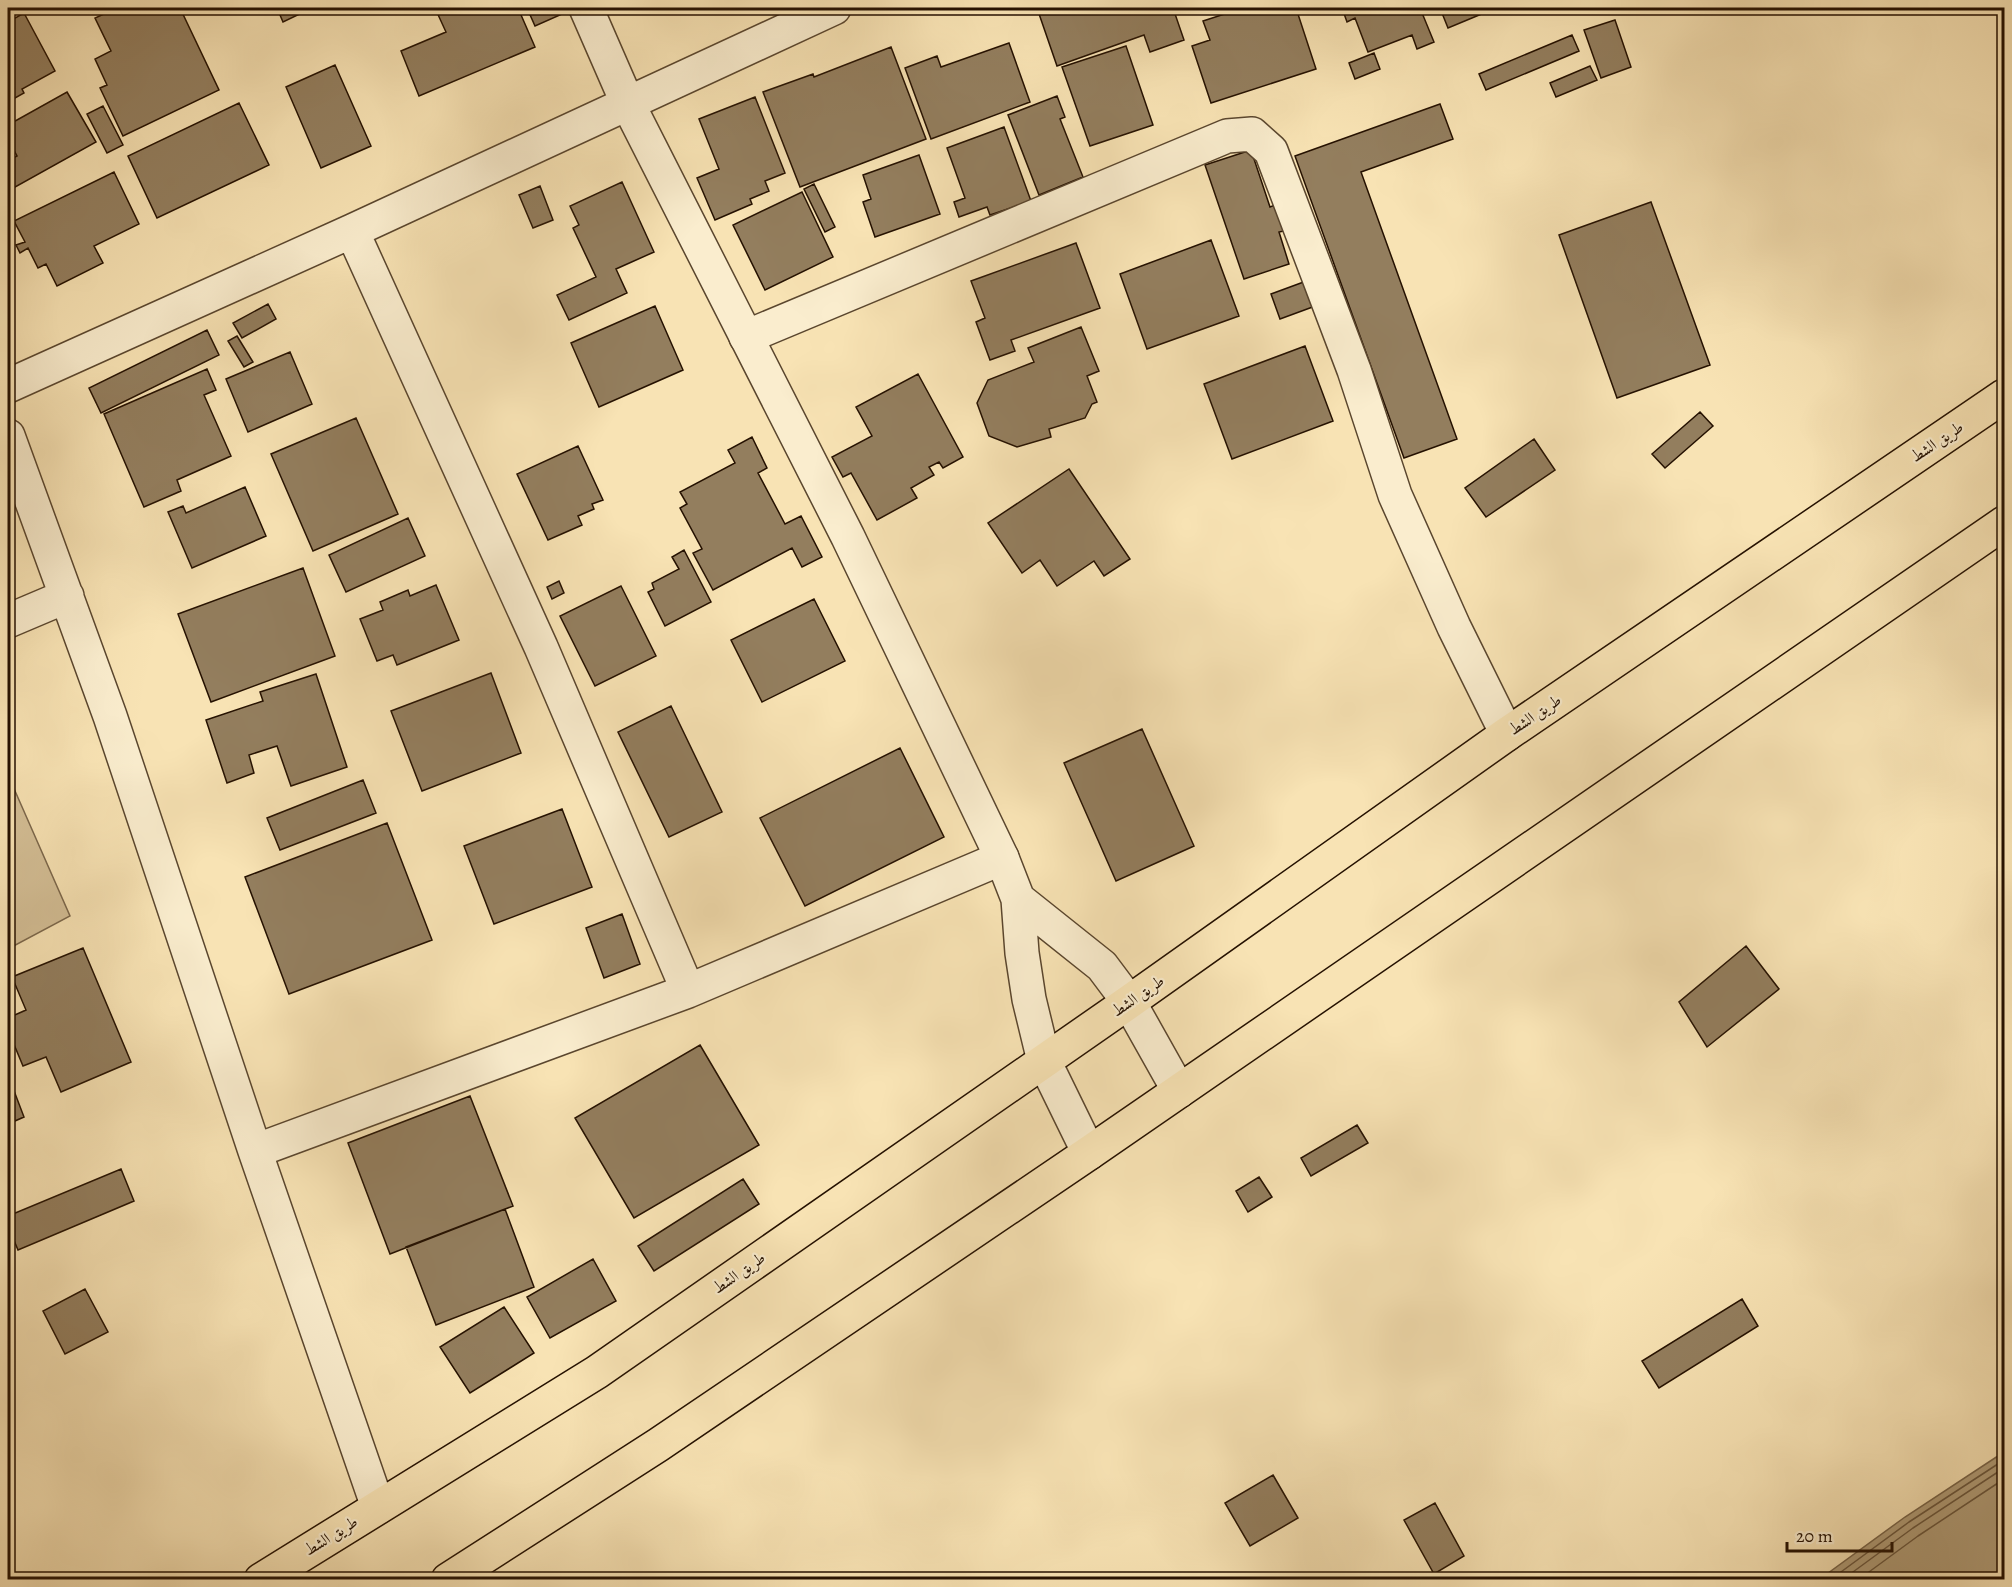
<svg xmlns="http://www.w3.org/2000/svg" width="2012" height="1587" font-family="Alegreya,Amiri,serif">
	<rect width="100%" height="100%" fill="#f8e3b4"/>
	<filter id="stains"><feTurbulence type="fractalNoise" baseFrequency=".00333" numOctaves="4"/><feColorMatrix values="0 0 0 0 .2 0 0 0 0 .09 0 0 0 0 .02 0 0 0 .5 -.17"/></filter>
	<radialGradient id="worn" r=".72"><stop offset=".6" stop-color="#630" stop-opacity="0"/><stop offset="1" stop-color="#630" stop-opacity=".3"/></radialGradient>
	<path fill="#d4bf96" stroke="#7c684c" stroke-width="1.5" d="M 8,775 L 70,916 L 8,949 Z"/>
	<path fill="#b09c77" stroke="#786448" stroke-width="1.5" d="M 2004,1452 L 2004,1579 L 1820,1579 L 1905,1517 Z"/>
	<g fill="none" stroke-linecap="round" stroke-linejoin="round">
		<path stroke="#6a563c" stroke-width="1.5" d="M 1830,1580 L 1909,1522 L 2004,1460
			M 1842,1580 L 1913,1528 L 2004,1468
			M 1858,1580 L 1918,1536 L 2004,1479"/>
	</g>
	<path fill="#937e5e" stroke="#251101" stroke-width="1.5" d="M 117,8 L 136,8 L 138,10 L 142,8 L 180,8 L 219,90 L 123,136 L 100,88 L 107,85 L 95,59 L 111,51 L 95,18 Z
		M 277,8 L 302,8 L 304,12 L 283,22 Z
		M 435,8 L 518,8 L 535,47 L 419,96 L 401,51 L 446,32 Z
		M 527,8 L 567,8 L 569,11 L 535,26 Z
		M 1037,8 L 1173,8 L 1184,40 L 1150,52 L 1144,35 L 1057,66 Z
		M 1243,8 L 1296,8 L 1316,69 L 1211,103 L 1192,46 L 1210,40 L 1203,21 Z
		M 1342,8 L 1420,8 L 1434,42 L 1417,49 L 1412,35 L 1368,52 L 1355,18 L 1347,22 Z
		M 1440,8 L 1496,8 L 1448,28 Z
		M 24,13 L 55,71 L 22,89 L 24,93 L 8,102 L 8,22 Z
		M 1615,20 L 1631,67 L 1601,78 L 1584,30 Z
		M 1572,35 L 1579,51 L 1486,90 L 1479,74 Z
		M 1009,43 L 1030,102 L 931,139 L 905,68 L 937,56 L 941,67 Z
		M 1126,46 L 1153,125 L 1090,146 L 1062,67 Z
		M 891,47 L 926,139 L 800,187 L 763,92 L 813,74 L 814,77 Z
		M 1374,53 L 1380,69 L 1355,79 L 1349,63 Z
		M 335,65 L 371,146 L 321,168 L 286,87 Z
		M 1590,66 L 1597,80 L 1556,97 L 1550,83 Z
		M 67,92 L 96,142 L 8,191 L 8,161 L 17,156 L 8,139 L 8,125 Z
		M 1057,96 L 1065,117 L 1060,119 L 1083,177 L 1039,195 L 1008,115 Z
		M 755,97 L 785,173 L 765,181 L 769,191 L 750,199 L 752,204 L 715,220 L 697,178 L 719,169 L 699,119 Z
		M 239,103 L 269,165 L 157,218 L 128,156 Z
		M 1440,104 L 1453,139 L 1361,172 L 1457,439 L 1404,458 L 1295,156 Z
		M 103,106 L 123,145 L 107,153 L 87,114 Z
		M 1004,127 L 1031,201 L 990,215 L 987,207 L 959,217 L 954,202 L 965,198 L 947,148 Z
		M 1251,150 L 1270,207 L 1275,205 L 1284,231 L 1279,232 L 1289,264 L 1244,279 L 1205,165 Z
		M 919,155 L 940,214 L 875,237 L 863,202 L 871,199 L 863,175 Z
		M 114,172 L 139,224 L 94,246 L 103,263 L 57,286 L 46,264 L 38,268 L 28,248 L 20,253 L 16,245 L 25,242 L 14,221 Z
		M 622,182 L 654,252 L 616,269 L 627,293 L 569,320 L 557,295 L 596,277 L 573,228 L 579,225 L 570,206 Z
		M 814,184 L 835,227 L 825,232 L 804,189 Z
		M 540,186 L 553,220 L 533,228 L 519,195 Z
		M 802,192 L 833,257 L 765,290 L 733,225 Z
		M 1651,202 L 1710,365 L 1617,398 L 1559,235 Z
		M 1211,240 L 1239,316 L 1147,349 L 1120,274 Z
		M 1076,243 L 1100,308 L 1011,340 L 1015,351 L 990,360 L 976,322 L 985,318 L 971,281 Z
		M 1309,280 L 1318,305 L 1280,319 L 1271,294 Z
		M 268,304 L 276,319 L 242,338 L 233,323 Z
		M 655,306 L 683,370 L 599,407 L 571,343 Z
		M 1081,327 L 1099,371 L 1087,376 L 1097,402 L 1092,404 L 1085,418 L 1049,429 L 1051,437 L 1017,447 L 989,436 L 977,403 L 988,380 L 1034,362 L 1028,348 Z
		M 207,330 L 219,355 L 101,413 L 89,388 Z
		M 237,336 L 253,362 L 244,367 L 228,341 Z
		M 1305,346 L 1333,421 L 1232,459 L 1204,384 Z
		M 290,352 L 312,404 L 248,432 L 226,379 Z
		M 207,369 L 216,390 L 204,395 L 231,456 L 177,480 L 181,491 L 144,507 L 104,414 Z
		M 918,374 L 963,457 L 943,468 L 939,462 L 929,467 L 934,475 L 911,488 L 917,498 L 877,520 L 851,473 L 843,477 L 832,457 L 872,436 L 856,407 Z
		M 1700,412 L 1713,426 L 1665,468 L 1652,454 Z
		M 356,418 L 398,514 L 313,551 L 271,454 Z
		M 752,437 L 767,468 L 758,473 L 785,524 L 801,516 L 822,557 L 802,567 L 792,548 L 713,590 L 693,553 L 702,549 L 680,508 L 687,504 L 680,492 L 735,463 L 728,450 Z
		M 1534,439 L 1555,470 L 1486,517 L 1465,488 Z
		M 578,446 L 603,500 L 592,504 L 594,509 L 578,516 L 582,525 L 548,540 L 517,474 Z
		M 1069,469 L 1130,559 L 1104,576 L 1094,561 L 1057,586 L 1040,560 L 1022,573 L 988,523 Z
		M 245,487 L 266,536 L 192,568 L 168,512 L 183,506 L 186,513 Z
		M 408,518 L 425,556 L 346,592 L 329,555 Z
		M 684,550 L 711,602 L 665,626 L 648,592 L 654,589 L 652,583 L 679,569 L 672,557 Z
		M 303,568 L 335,656 L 211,702 L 178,614 Z
		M 559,581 L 564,593 L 552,599 L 547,587 Z
		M 436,585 L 459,640 L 397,665 L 393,655 L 377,661 L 360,619 L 383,610 L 380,602 L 408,590 L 410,596 Z
		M 621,586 L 656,656 L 595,686 L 560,616 Z
		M 814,599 L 845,661 L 762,702 L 731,640 Z
		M 491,673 L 521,753 L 422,791 L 391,711 Z
		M 316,674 L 347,767 L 291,786 L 277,746 L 249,755 L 254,773 L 227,783 L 206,720 L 263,701 L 260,692 Z
		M 671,706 L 722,812 L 669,837 L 618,732 Z
		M 1142,729 L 1194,846 L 1116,881 L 1064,763 Z
		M 900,748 L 944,837 L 805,906 L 760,818 Z
		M 363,780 L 376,813 L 280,850 L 267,818 Z
		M 562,809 L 592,887 L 494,924 L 464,846 Z
		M 387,823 L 432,940 L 289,994 L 245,877 Z
		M 622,914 L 640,964 L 604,978 L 586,928 Z
		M 1746,946 L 1779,989 L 1707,1047 L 1679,1002 Z
		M 83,948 L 131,1062 L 61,1092 L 46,1057 L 23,1066 L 8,1030 L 8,1018 L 26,1010 L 12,977 Z
		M 700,1045 L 759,1145 L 634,1218 L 575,1118 Z
		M 8,1075 L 24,1117 L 8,1124 Z
		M 470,1096 L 513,1206 L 390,1254 L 348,1143 Z
		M 1357,1125 L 1368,1143 L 1311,1176 L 1301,1158 Z
		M 121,1169 L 134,1201 L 18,1250 L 8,1226 L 8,1216 Z
		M 1259,1177 L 1272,1197 L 1248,1212 L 1236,1191 Z
		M 743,1179 L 759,1204 L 654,1271 L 638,1246 Z
		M 505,1209 L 534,1287 L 436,1325 L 406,1247 Z
		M 593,1259 L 616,1301 L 550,1338 L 527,1297 Z
		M 85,1289 L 108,1332 L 65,1354 L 43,1311 Z
		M 1742,1299 L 1758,1326 L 1659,1388 L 1642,1361 Z
		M 504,1307 L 534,1353 L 470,1393 L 440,1347 Z
		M 1273,1475 L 1298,1518 L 1250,1546 L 1225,1503 Z
		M 1435,1503 L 1464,1556 L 1434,1574 L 1404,1520 Z"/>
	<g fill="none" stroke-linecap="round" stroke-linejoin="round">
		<g stroke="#5a462e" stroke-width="36">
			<path id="minor" d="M 352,231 L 541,647 L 688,991
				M 746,337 L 1227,136 L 1252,134 L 1271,151 L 1354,370 L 1395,495 L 1454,627 L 1507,734
				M 8,386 L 352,231 L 834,8
				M 8,436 L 110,716 L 255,1151 L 378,1507
				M 8,621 L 67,596
				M 255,1151 L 688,991 L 1002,858"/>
		</g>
		<g stroke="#5a462e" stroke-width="36">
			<path id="tertiary" d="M 586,8 L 627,102 L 848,537 L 1002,858 L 1018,899 L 1022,953 L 1029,999 L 1044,1061 L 1089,1153
				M 1018,899 L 1102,966 L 1129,1002 L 1179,1091"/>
		</g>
		<g stroke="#251101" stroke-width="36">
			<path id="trunk" d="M 261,1580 L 597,1372 L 1129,1002 L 1507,734 L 2004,396
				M 448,1580 L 658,1445 L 1089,1153 L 2004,523"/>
		</g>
		<use href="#minor" stroke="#faedce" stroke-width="33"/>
		<use href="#tertiary" stroke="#faedce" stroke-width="33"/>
		<use href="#trunk" stroke="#f8e3b4" stroke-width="33"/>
	</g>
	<g text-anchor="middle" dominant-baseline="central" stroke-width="4.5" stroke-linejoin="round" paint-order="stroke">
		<g font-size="16" fill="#251101" stroke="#faedce">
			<text transform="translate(1937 442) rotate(-34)">طريق الشط</text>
			<text transform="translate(1535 715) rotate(-34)">طريق الشط</text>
			<text transform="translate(1138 996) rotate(-35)">طريق الشط</text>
			<text transform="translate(739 1273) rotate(-35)">طريق الشط</text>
			<text transform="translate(331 1536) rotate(-32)">طريق الشط</text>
		</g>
	</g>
	<rect width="2012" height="1587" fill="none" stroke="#f8e3b4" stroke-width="30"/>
	<rect x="9" y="9" width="1994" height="1569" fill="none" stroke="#251101" stroke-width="3"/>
	<rect x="15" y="15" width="1982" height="1557" fill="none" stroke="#251101" stroke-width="1.5"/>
	<path d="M1787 1542v9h105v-9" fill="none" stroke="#251101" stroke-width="3"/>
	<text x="1796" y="1542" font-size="18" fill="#251101" stroke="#faedce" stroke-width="4.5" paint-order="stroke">20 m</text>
	<rect width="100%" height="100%" filter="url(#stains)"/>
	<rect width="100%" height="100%" fill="url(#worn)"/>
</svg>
